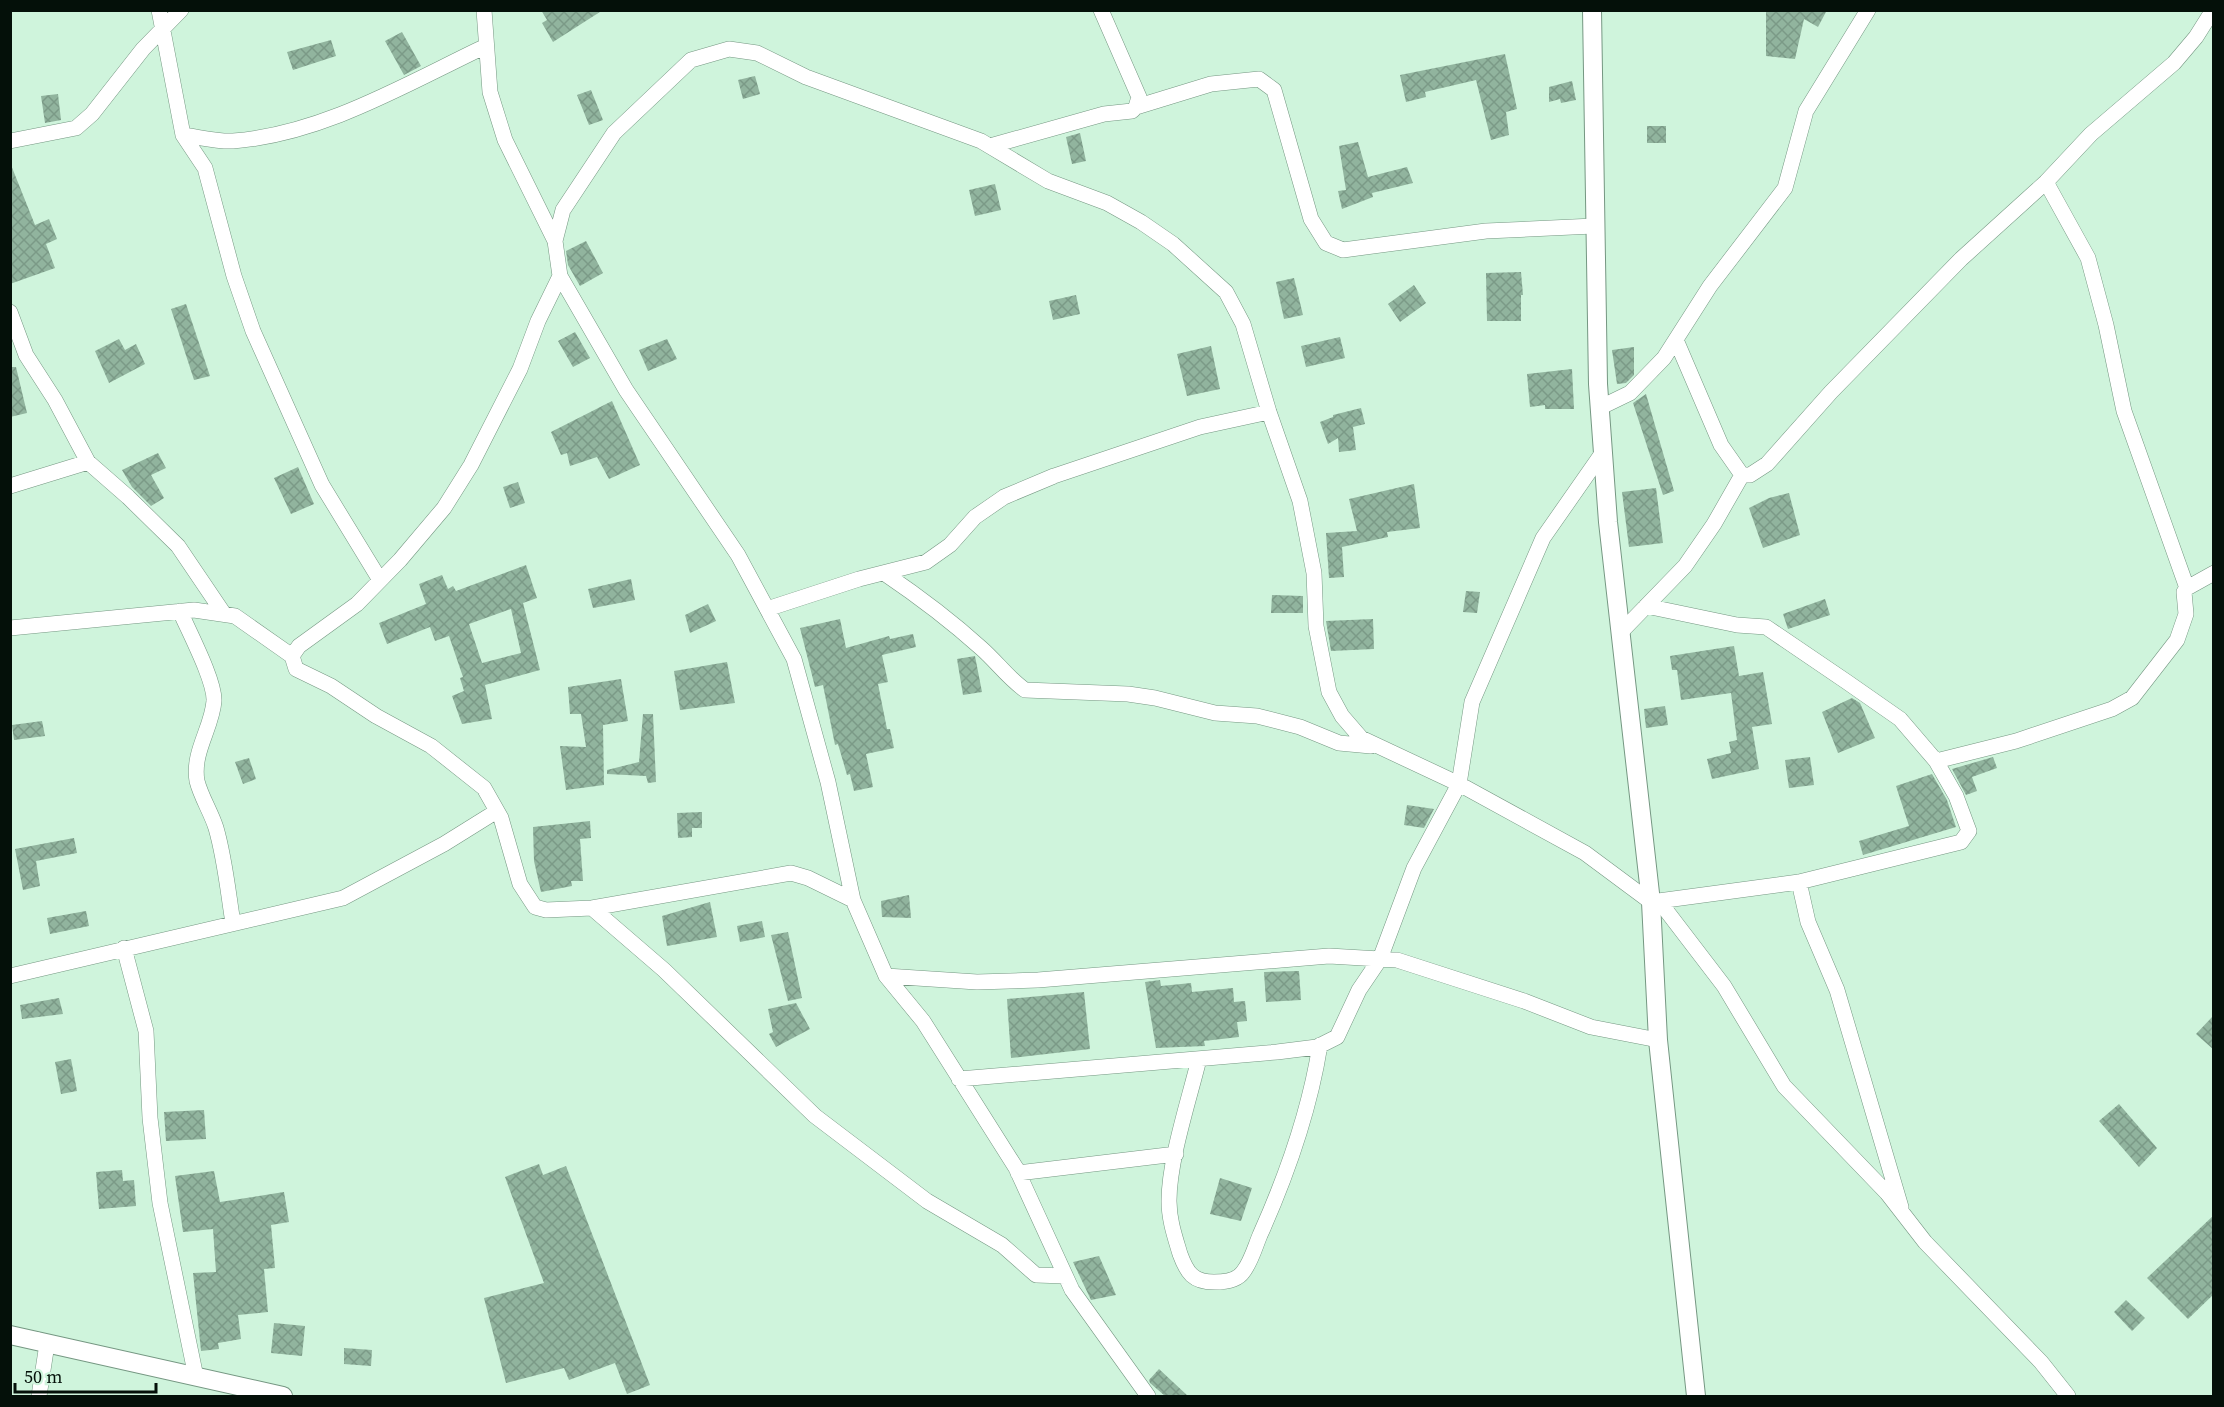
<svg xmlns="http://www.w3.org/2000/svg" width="2224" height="1407" font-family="'Source Serif 4',serif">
	<defs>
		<pattern id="building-cross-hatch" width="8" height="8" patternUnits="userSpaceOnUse" patternTransform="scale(1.5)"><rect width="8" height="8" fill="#91b49e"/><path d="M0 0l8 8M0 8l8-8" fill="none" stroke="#7b9a87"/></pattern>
	</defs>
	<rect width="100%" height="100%" fill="#cff4dc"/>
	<path fill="url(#building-cross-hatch)" fill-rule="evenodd" d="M 541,10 L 603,10 L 553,42 L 542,23 L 547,20 Z
		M 1766,10 L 1827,10 L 1818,27 L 1804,19 L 1795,59 L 1766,56 Z
		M 402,32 L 421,66 L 404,75 L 385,41 Z
		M 331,40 L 336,56 L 293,70 L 287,52 Z
		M 1505,54 L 1517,109 L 1506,112 L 1509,135 L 1491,140 L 1476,80 L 1425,92 L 1426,97 L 1406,102 L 1400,75 Z
		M 755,76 L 760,94 L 743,99 L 738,80 Z
		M 1572,81 L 1576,100 L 1561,103 L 1560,99 L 1549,102 L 1549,87 Z
		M 591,90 L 603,120 L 589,125 L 577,95 Z
		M 58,94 L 61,120 L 45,123 L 41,96 Z
		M 1647,126 L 1666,126 L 1666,143 L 1647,143 Z
		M 1080,133 L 1086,161 L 1072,164 L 1066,137 Z
		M 1358,142 L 1368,177 L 1407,167 L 1413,183 L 1372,193 L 1373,197 L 1342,209 L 1338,191 L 1346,190 L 1339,146 Z
		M 11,165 L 35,225 L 49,219 L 57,239 L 46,244 L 55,268 L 10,284 Z
		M 995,184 L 1001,210 L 975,216 L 969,190 Z
		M 586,241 L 603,273 L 580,286 L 568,265 L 566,251 Z
		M 1521,272 L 1523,295 L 1521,295 L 1521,321 L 1487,321 L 1486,273 Z
		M 1294,278 L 1303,315 L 1284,319 L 1276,282 Z
		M 1414,285 L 1426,303 L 1400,322 L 1388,304 Z
		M 1076,295 L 1080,314 L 1053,320 L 1049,301 Z
		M 186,304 L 210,376 L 194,380 L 171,309 Z
		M 575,332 L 590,358 L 573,367 L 558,341 Z
		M 1340,337 L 1345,358 L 1306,367 L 1301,346 Z
		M 119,339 L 125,350 L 136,344 L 145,364 L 109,383 L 95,351 Z
		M 667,339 L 677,359 L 648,371 L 639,350 Z
		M 1211,346 L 1220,389 L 1187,396 L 1177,354 Z
		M 1634,347 L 1634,375 L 1626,383 L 1617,384 L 1612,350 Z
		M 10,367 L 16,367 L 27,413 L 10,417 Z
		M 1572,369 L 1574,409 L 1545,409 L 1545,405 L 1530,407 L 1527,374 Z
		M 1646,394 L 1674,491 L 1663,495 L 1633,403 Z
		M 612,401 L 640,465 L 609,479 L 597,457 L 570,466 L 567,453 L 561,455 L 551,432 Z
		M 1361,408 L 1365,424 L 1353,427 L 1356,450 L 1339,452 L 1338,438 L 1328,444 L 1320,422 L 1333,417 L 1333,415 Z
		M 158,453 L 166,468 L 151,475 L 164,498 L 151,506 L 132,487 L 122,470 Z
		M 298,467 L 314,504 L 291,514 L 274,478 Z
		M 518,482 L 525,503 L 510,508 L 503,487 Z
		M 1414,484 L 1420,528 L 1387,532 L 1388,537 L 1342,547 L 1344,577 L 1329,578 L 1326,533 L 1357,531 L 1349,499 Z
		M 1656,488 L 1663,543 L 1629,547 L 1622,492 Z
		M 1789,493 L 1800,535 L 1763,548 L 1749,508 L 1769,498 Z
		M 526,565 L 537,598 L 523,603 L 540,670 L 485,685 L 492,719 L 462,724 L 452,696 L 464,691 L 460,678 L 463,677 L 449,636 L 435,641 L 430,627 L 387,644 L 379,623 L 426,604 L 419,584 L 442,575 L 448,589 L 453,586 L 456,591 ZM 511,609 L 521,653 L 482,663 L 469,624 Z
		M 631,579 L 635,600 L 593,608 L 588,589 Z
		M 1466,591 L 1480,592 L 1477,613 L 1463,612 Z
		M 1272,595 L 1303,596 L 1303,613 L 1271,613 Z
		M 1825,599 L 1830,615 L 1788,629 L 1783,614 Z
		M 708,604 L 716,621 L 690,633 L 685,615 Z
		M 840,619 L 846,648 L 889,636 L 890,639 L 913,634 L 916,647 L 882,655 L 888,682 L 878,684 L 887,729 L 890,729 L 894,748 L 866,754 L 873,787 L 854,791 L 850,774 L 847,775 L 838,744 L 835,745 L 823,685 L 815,687 L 800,628 Z
		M 1373,619 L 1374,649 L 1331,651 L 1326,621 Z
		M 1734,646 L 1739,676 L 1763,672 L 1772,724 L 1752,727 L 1759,769 L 1712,779 L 1707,759 L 1731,753 L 1729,742 L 1737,740 L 1731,693 L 1681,700 L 1677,670 L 1672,670 L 1670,656 Z
		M 975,656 L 982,692 L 963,695 L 957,659 Z
		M 727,662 L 735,703 L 680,710 L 674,671 Z
		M 621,679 L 628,721 L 603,725 L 604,785 L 566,790 L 560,746 L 586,747 L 581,714 L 570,714 L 568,687 Z
		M 1852,698 L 1860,703 L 1875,738 L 1838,753 L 1822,712 Z
		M 1665,706 L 1668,725 L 1646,728 L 1644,709 Z
		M 643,714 L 653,714 L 656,782 L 648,783 L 646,776 L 607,774 L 607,770 L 639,762 Z
		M 42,721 L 45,736 L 14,740 L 12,725 Z
		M 1810,757 L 1814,785 L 1789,788 L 1785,760 Z
		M 1993,757 L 1997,768 L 1972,777 L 1977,791 L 1966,795 L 1952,769 Z
		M 249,758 L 256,779 L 243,784 L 235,762 Z
		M 1932,774 L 1947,800 L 1956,827 L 1863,855 L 1859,841 L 1909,826 L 1896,786 Z
		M 1407,805 L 1434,809 L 1424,828 L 1404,825 Z
		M 702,812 L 702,828 L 692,828 L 692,837 L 678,838 L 677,813 Z
		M 590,821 L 591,838 L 580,839 L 583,881 L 571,881 L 572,886 L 541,892 L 534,861 L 533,827 Z
		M 74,838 L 77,853 L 36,861 L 40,886 L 23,890 L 15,849 Z
		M 909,895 L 911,918 L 882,917 L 881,901 Z
		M 710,902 L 717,937 L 667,946 L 662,916 Z
		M 86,911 L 89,926 L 50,934 L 47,918 Z
		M 762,921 L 765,937 L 740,942 L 737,926 Z
		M 788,932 L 802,998 L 788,1001 L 771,935 Z
		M 1299,971 L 1301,1000 L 1266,1002 L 1264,972 Z
		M 1160,980 L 1161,986 L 1191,983 L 1192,992 L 1233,988 L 1234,1002 L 1245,1001 L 1247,1021 L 1237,1022 L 1239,1037 L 1204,1041 L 1205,1046 L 1156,1048 L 1145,982 Z
		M 1084,992 L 1090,1049 L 1011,1058 L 1007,999 Z
		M 59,998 L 63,1014 L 22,1019 L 20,1005 Z
		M 796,1003 L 810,1029 L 776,1047 L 769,1034 L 773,1032 L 768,1009 Z
		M 2214,1015 L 2214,1050 L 2196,1034 Z
		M 71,1059 L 77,1091 L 61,1094 L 55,1062 Z
		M 2119,1104 L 2157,1148 L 2139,1167 L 2099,1121 Z
		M 204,1110 L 206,1139 L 166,1141 L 164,1112 Z
		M 539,1164 L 543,1175 L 566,1166 L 650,1385 L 627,1394 L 615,1363 L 569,1380 L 564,1368 L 506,1383 L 484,1298 L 544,1283 L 505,1177 Z
		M 122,1170 L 123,1181 L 134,1180 L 136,1206 L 99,1209 L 96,1172 Z
		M 214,1171 L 220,1202 L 284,1192 L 289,1222 L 271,1225 L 275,1268 L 264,1269 L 268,1312 L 238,1315 L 241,1339 L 218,1343 L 219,1349 L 201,1351 L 193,1273 L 216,1272 L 213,1229 L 183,1232 L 175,1176 Z
		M 1220,1178 L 1252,1188 L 1241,1221 L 1210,1214 Z
		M 2214,1215 L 2214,1294 L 2188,1319 L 2147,1278 Z
		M 1099,1256 L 1116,1295 L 1091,1300 L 1073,1262 Z
		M 2126,1300 L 2145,1318 L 2132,1331 L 2114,1312 Z
		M 274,1323 L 305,1326 L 302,1356 L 271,1353 Z
		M 344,1348 L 372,1350 L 371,1366 L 344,1364 Z
		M 1159,1369 L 1188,1396 L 1165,1396 L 1150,1383 L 1149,1380 Z"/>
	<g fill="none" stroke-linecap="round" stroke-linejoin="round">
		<g stroke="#759782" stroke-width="16">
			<path id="minor" d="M 159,10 L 183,135 L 205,168 L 234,276 L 253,331 L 322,485 L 380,580
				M 484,10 L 490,92 L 505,140 L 555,241 L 560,276 L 626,390 L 738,555 L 794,659 L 828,782 L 853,900 L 886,976 L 923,1021 L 1016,1168 L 1072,1290 L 1148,1396
				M 1136,107 L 1211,84 L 1259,79 L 1274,90 L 1311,219 L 1326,243 L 1343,250 L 1486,231 L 1594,226
				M 183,135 C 199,137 218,142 233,141 C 323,134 406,84 486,46
				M 10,141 L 76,128 L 92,114 L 143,49 L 181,10
				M 990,146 L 1104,114 L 1132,111 L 1136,107 L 1139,97 L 1101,10
				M 555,241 L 563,210 L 614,133 L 691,60 L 729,49 L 757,53 L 806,77 L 981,141 L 1048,181 L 1107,203 L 1141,222 L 1173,244 L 1226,292 L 1243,324 L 1269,412 L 1300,501 L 1314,573 L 1316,626 L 1329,692 L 1342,716 L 1361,738 L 1459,784 L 1585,853 L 1651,902 L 1799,882 L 1961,842 L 1969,831 L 1956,796 L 1936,761 L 1900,719 L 1847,682 L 1766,627 L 1737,625 L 1646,606
				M 560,276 L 538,321 L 520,369 L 471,465 L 444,508 L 400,560 L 357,604 L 299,646 L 292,656 L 296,669 L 331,686 L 376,716 L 431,746 L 484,788 L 501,818 L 520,884 L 535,907 L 546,910 L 592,908 L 791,873 L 808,878 L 853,900
				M 10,312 L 26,355 L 55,400 L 88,462 L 128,497 L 178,546 L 224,614
				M 1676,340 L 1721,445 L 1742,475
				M 1599,408 L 1630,393 L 1664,358 L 1710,286 L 1785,188 L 1806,111 L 1868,10
				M 1742,475 L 1750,475 L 1767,464 L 1831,392 L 1961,259 L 2046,182 L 2091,134 L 2174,63 L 2196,37 L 2213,10
				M 10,486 L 88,462
				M 884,573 C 918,596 950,620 981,648 C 997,662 1008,678 1025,690 L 1128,694 L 1155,698 L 1215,713 L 1257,716 L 1300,727 L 1339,743 L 1371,746
				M 2187,588 L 2214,573
				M 767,609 L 859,579 L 926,562 L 950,545 L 975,517 L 1004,497 L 1054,476 L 1200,427 L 1269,412
				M 180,611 C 189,632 215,681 214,701 C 212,728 192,752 197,781 C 201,797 211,812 216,828 C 225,859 228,892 233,923
				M 10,628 L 194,610 L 235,616 L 292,656
				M 1621,632 L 1685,566 L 1714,524 L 1742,475
				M 1936,761 L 2016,741 L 2112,709 L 2132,698 L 2177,640 L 2186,614 L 2184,592 L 2187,588 L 2124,411 L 2106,325 L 2088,258 L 2046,182
				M 1799,882 L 1808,922 L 1837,990 L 1901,1207
				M 1659,901 L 1724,986 L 1784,1086 L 1887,1193 L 1925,1242 L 2041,1362 L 2068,1396
				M 592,908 L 664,970 L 815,1116 L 927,1201 L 1002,1245 L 1036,1275 L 1065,1276
				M 124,948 L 146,1031 L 150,1118 L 160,1203 L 196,1377
				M 10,976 L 343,898 L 444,844 L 497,811
				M 886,976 L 977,982 L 1038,980 L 1329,956 L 1397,960 L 1524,1001 L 1591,1027 L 1658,1040
				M 1199,1059 C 1189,1100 1169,1160 1169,1201 C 1169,1220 1175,1237 1180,1254 C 1187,1273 1193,1282 1214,1282 C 1224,1282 1237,1281 1243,1272 C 1251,1262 1255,1247 1260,1235 C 1286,1177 1310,1108 1320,1045
				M 959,1079 L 1277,1052 L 1317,1047 L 1337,1037 L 1359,990 L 1380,959 L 1414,868 L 1459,784 L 1472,702 L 1543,538 L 1603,452
				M 1018,1173 L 1176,1154
				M 38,1340 L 47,1344 L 39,1396"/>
		</g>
		<g stroke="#759782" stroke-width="20">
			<path id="tertiary" d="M 1592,10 L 1598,384 L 1608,522 L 1651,902 L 1658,1040 L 1696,1396
				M 10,1335 L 283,1396"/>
		</g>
		<use href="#minor" stroke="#fff" stroke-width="15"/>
		<use href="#tertiary" stroke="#fff" stroke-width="18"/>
	</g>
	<rect width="2224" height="1407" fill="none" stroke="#041009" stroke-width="24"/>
	<path d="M15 1383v9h141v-9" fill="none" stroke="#041009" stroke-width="3"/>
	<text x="24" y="1383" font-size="18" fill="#041009" stroke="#cff4dc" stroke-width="4.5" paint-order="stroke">50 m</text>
</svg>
